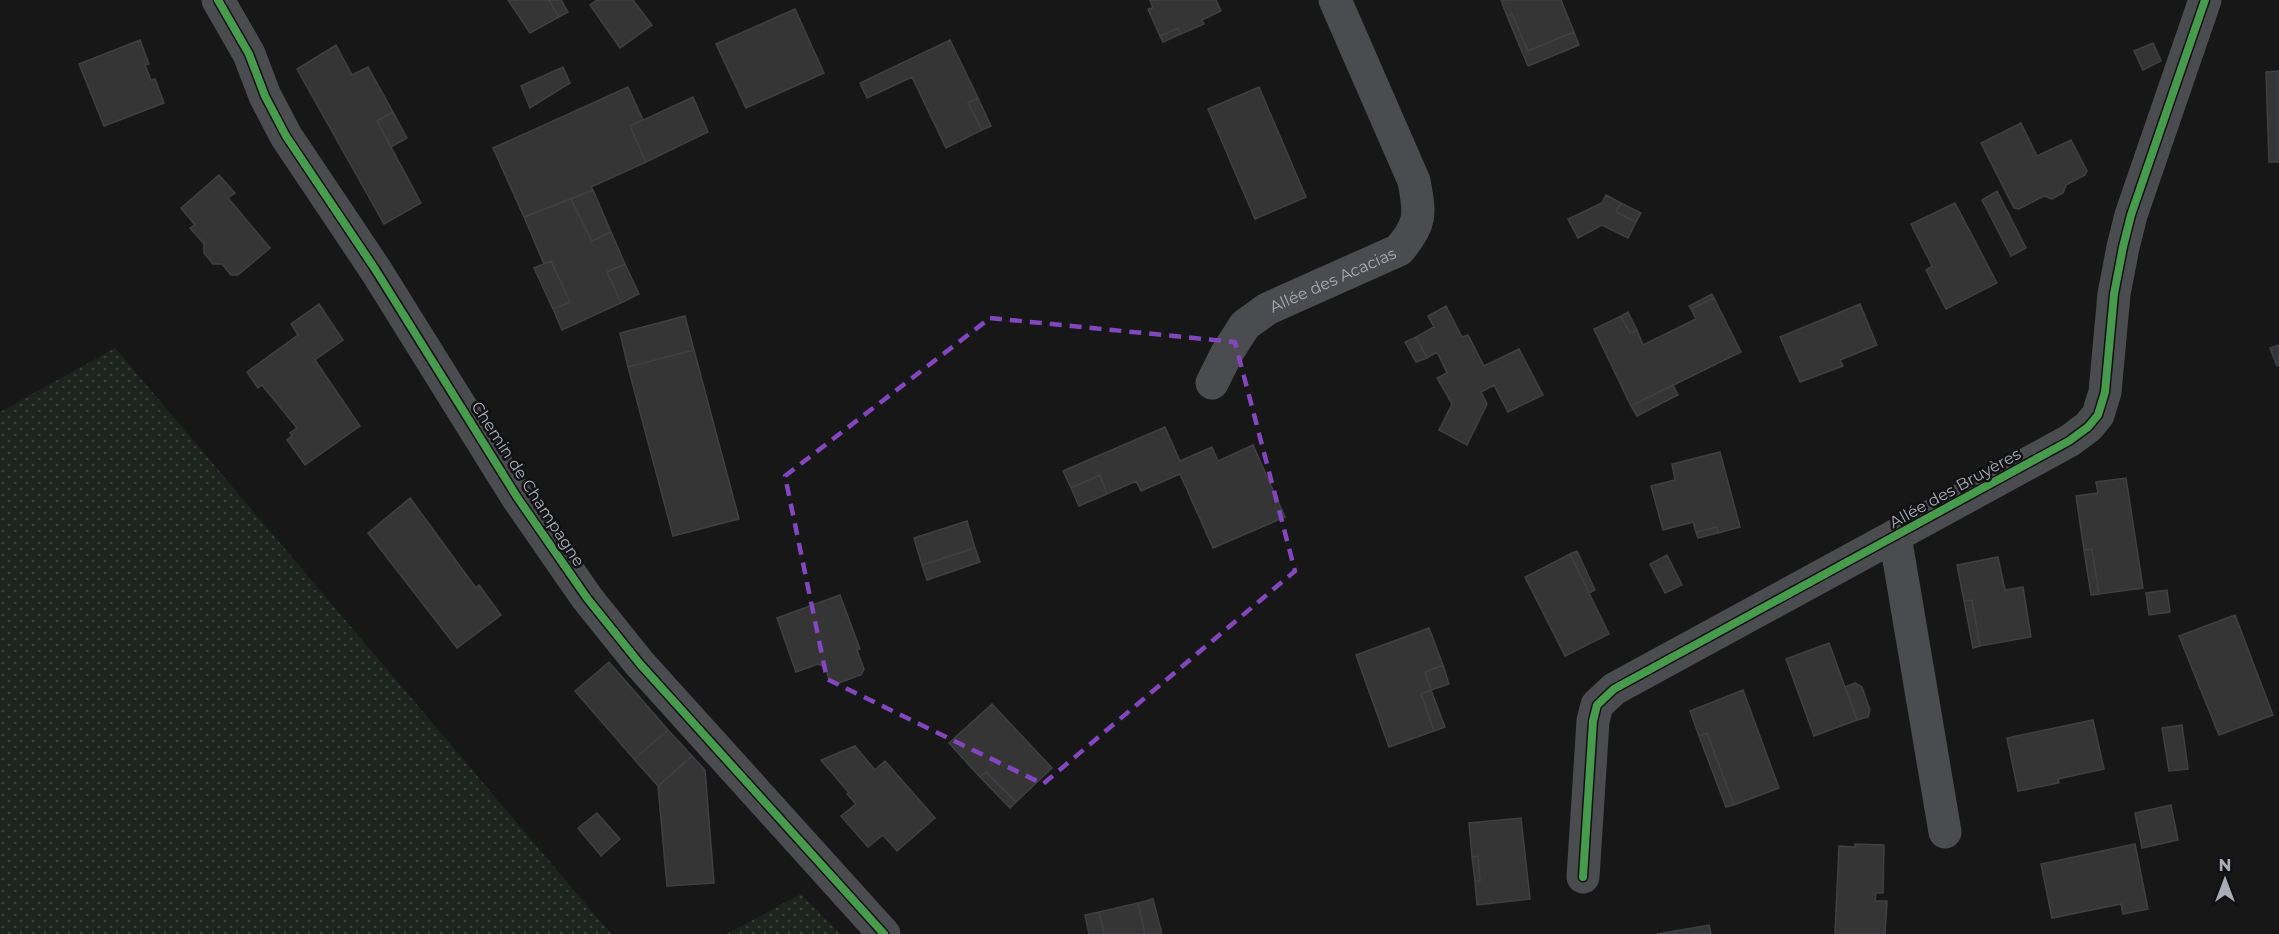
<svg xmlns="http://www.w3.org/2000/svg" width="2279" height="934" font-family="Montserrat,sans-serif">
	<defs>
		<pattern id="grass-dots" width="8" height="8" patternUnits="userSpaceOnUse" patternTransform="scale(1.5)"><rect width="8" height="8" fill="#1d241e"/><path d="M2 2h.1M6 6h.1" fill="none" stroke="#3b413d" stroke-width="1.8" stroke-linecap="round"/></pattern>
	</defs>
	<rect width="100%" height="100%" fill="#171717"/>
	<path fill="url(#grass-dots)" d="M 115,348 L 611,934 L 0,934 L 0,412 Z
		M 801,894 L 840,934 L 727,934 Z"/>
	<path fill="#353536" stroke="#3f4043" stroke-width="1.5" d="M 508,0 L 549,0 L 559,17 L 530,33 Z
		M 549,0 L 561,0 L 568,12 L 559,17 Z
		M 597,0 L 633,0 L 652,25 L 620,48 L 590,5 Z
		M 1150,0 L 1216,0 L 1221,11 L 1202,20 L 1204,24 L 1181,34 L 1178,28 L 1160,36 L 1148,9 L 1153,8 Z
		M 1501,0 L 1561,0 L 1574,32 L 1528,51 L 1512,14 L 1507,16 Z
		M 795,9 L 824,73 L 746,108 L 716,44 Z
		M 1512,14 L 1528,51 L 1574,32 L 1579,45 L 1528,66 L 1507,16 Z
		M 1178,28 L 1181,34 L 1163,42 L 1160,36 Z
		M 140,40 L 149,64 L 145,65 L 151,80 L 155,79 L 164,103 L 104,126 L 79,64 Z
		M 950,40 L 978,98 L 968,103 L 982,130 L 946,148 L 912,77 L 867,98 L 860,83 Z
		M 2153,43 L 2161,61 L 2143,70 L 2134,51 Z
		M 336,45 L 352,75 L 368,67 L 393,112 L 377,121 L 421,203 L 384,224 L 297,69 Z
		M 563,67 L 570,83 L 530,108 L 521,86 Z
		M 2279,71 L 2279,162 L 2269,162 L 2266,72 Z
		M 628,87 L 643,120 L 630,126 L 646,162 L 591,187 L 593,190 L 524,217 L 493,148 Z
		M 1259,87 L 1306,197 L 1255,219 L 1208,109 Z
		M 693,97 L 708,132 L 646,162 L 630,126 Z
		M 978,98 L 991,126 L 982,130 L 968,103 Z
		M 393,112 L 407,138 L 391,147 L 377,121 Z
		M 2021,123 L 2037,156 L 2071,140 L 2087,171 L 2085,175 L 2066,185 L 2063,193 L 2052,199 L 2044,196 L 2019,209 L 2014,208 L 1981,143 Z
		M 219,175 L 235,193 L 228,198 L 270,248 L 238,275 L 231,275 L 222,264 L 213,264 L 204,253 L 204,244 L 190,228 L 195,225 L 181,208 Z
		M 593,190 L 611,232 L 592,241 L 571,199 Z
		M 1997,191 L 2026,248 L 2011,256 L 1982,200 Z
		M 1606,195 L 1621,203 L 1616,212 L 1636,222 L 1628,238 L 1602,225 L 1578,238 L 1568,219 L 1602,203 Z
		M 571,199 L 592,241 L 611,232 L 625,264 L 607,272 L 621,303 L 562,330 L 553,309 L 570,302 L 551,261 L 544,264 L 524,217 Z
		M 1621,203 L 1641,213 L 1636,222 L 1616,212 Z
		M 1955,203 L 1997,283 L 1946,309 L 1926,270 L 1932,266 L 1911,224 Z
		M 551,261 L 570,302 L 553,309 L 534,268 Z
		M 625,264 L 639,294 L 621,303 L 607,272 Z
		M 1712,294 L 1714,298 L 1691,309 L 1689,306 Z
		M 1714,298 L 1741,352 L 1631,406 L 1594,329 L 1621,316 L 1630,333 L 1637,330 L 1643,345 L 1696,319 L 1691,309 Z
		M 319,304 L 343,340 L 315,360 L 360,426 L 305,465 L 287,440 L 292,436 L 290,433 L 297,428 L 262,385 L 258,388 L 247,372 L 298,335 L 291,324 Z
		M 1860,304 L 1877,345 L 1840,360 L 1843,366 L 1800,382 L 1780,337 Z
		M 1446,306 L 1462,337 L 1468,335 L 1484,366 L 1519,349 L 1543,395 L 1508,412 L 1494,385 L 1481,392 L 1487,404 L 1467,445 L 1439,430 L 1452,404 L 1437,378 L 1447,373 L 1437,352 L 1427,358 L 1416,337 L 1434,327 L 1428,316 Z
		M 1628,312 L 1637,330 L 1630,333 L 1621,316 Z
		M 685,316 L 694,350 L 628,367 L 620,333 Z
		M 1416,337 L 1427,358 L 1416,362 L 1405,342 Z
		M 2279,345 L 2279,365 L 2277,366 L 2270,348 Z
		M 694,350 L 739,519 L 673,536 L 628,367 Z
		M 1673,385 L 1678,395 L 1637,416 L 1631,406 Z
		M 1165,427 L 1180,461 L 1212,447 L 1218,461 L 1253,445 L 1285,517 L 1213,548 L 1180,474 L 1141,491 L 1136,481 L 1107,494 L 1100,475 L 1071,488 L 1063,471 Z
		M 1720,452 L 1740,527 L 1718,533 L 1717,527 L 1696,532 L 1693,522 L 1663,530 L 1651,486 L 1675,480 L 1672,464 Z
		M 1100,475 L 1107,494 L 1079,506 L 1071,488 Z
		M 2126,478 L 2143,588 L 2099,594 L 2092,549 L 2084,550 L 2076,496 L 2098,493 L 2096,482 Z
		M 410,498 L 476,588 L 479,585 L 501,615 L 457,648 L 368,533 Z
		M 967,521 L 975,548 L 922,565 L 914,538 Z
		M 1717,527 L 1718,533 L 1698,538 L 1696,532 Z
		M 975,548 L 980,562 L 927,580 L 922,565 Z
		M 2092,549 L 2099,594 L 2091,595 L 2084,550 Z
		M 1577,551 L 1595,590 L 1589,593 L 1570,554 Z
		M 1570,554 L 1609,634 L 1565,656 L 1525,577 Z
		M 1667,555 L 1682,585 L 1665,593 L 1650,564 Z
		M 1998,557 L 2005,590 L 2023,587 L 2031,637 L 1980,646 L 1972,600 L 1964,601 L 1957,565 Z
		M 2167,590 L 2170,612 L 2149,615 L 2146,593 Z
		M 840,595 L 860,649 L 857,650 L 864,669 L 861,675 L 836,684 L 830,682 L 825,667 L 818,664 L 796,672 L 777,618 Z
		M 1972,600 L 1980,646 L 1973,648 L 1964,601 Z
		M 2235,615 L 2273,715 L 2219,735 L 2179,636 Z
		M 1429,628 L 1443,665 L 1425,672 L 1431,690 L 1421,694 L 1434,731 L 1389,747 L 1356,655 Z
		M 1829,643 L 1857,720 L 1814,736 L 1786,659 Z
		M 609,662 L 668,730 L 634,759 L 575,691 Z
		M 1443,665 L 1449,684 L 1431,690 L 1425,672 Z
		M 1855,683 L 1862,687 L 1870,710 L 1868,717 L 1857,720 L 1845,687 Z
		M 1431,690 L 1445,727 L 1434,731 L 1421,694 Z
		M 1743,690 L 1779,788 L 1734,805 L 1707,733 L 1699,736 L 1690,711 Z
		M 992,704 L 1052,768 L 1016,802 L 986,772 L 980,777 L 949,743 Z
		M 2093,720 L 2104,769 L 2058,779 L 2059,783 L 2018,791 L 2007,738 Z
		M 2182,725 L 2188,769 L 2169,771 L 2162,728 Z
		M 668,730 L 692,756 L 658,786 L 634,759 Z
		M 1707,733 L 1734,805 L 1726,807 L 1699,736 Z
		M 855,746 L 875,770 L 885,761 L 935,818 L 897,851 L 883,835 L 868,847 L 841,816 L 856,804 L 847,794 L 849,793 L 821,760 Z
		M 692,756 L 705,770 L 714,883 L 667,886 L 658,786 Z
		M 986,772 L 1016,802 L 1010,808 L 980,777 Z
		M 2171,805 L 2178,840 L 2142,848 L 2135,813 Z
		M 597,813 L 620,839 L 601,856 L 578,828 Z
		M 1521,818 L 1530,899 L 1477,905 L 1475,881 L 1480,881 L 1478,856 L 1472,857 L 1469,823 Z
		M 1855,844 L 1884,845 L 1883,893 L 1876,893 L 1875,901 L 1887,901 L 1885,934 L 1835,934 L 1839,846 L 1855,847 Z
		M 2135,844 L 2148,909 L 2123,914 L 2121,904 L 2052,918 L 2041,864 Z
		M 1478,856 L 1480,881 L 1475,881 L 1472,857 Z
		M 1153,899 L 1162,934 L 1145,934 L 1138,903 Z
		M 1138,903 L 1145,934 L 1104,934 L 1099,912 Z
		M 1099,912 L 1104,934 L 1089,934 L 1085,915 Z
		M 1709,925 L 1711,934 L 1657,934 Z"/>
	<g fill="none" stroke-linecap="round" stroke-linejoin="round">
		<g stroke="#4b4c50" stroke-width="33">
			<path d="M 218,0 L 249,54 L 265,96 L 286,136 L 375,269 L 517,497 L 587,598 L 640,664 L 884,934"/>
			<path id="s1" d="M 1212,383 L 1227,353 L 1245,325 L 1267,309 L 1399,250 C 1422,223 1420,214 1414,181 L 1335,0"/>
			<path d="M 1895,536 L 1945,832"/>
			<path d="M 1583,877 L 1593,721 L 1597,705 L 1614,689 L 2069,441 L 2088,427 L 2098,415 L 2105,392 L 2114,294 L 2123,247 L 2131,215 L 2205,0"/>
		</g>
		<g stroke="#111113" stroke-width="11">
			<path id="cycleway" d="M 218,0 L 249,54 L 265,96 L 286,136 L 375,269 L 517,497 L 587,598 L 640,664 L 884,934
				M 1583,877 L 1593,721 L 1597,705 L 1614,689 L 2069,441 L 2088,427 L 2098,415 L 2105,392 L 2114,294 L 2123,247 L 2131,215 L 2205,0"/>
		</g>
		<use href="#cycleway" stroke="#469c4c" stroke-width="8"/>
	</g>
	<path fill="none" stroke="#8446be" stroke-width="4.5" stroke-dasharray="12 8" stroke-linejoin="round" d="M 990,318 L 1235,342 L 1295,571 L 1043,784 L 827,679 L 785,476 Z"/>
	<g text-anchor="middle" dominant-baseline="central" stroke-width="5" stroke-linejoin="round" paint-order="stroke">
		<g font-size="16" fill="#a8adb8" stroke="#111113">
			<text stroke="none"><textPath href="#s1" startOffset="166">Allée des Acacias</textPath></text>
			<text transform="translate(528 484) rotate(57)">Chemin de Champagne</text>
			<text transform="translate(1955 488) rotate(-29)">Allée des Bruyères</text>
		</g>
	</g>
	<g transform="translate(2225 880)" stroke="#111113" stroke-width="4.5" paint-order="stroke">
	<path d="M0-4.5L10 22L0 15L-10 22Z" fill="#a8adb8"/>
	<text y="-9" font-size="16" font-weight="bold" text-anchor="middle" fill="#a8adb8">N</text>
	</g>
</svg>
